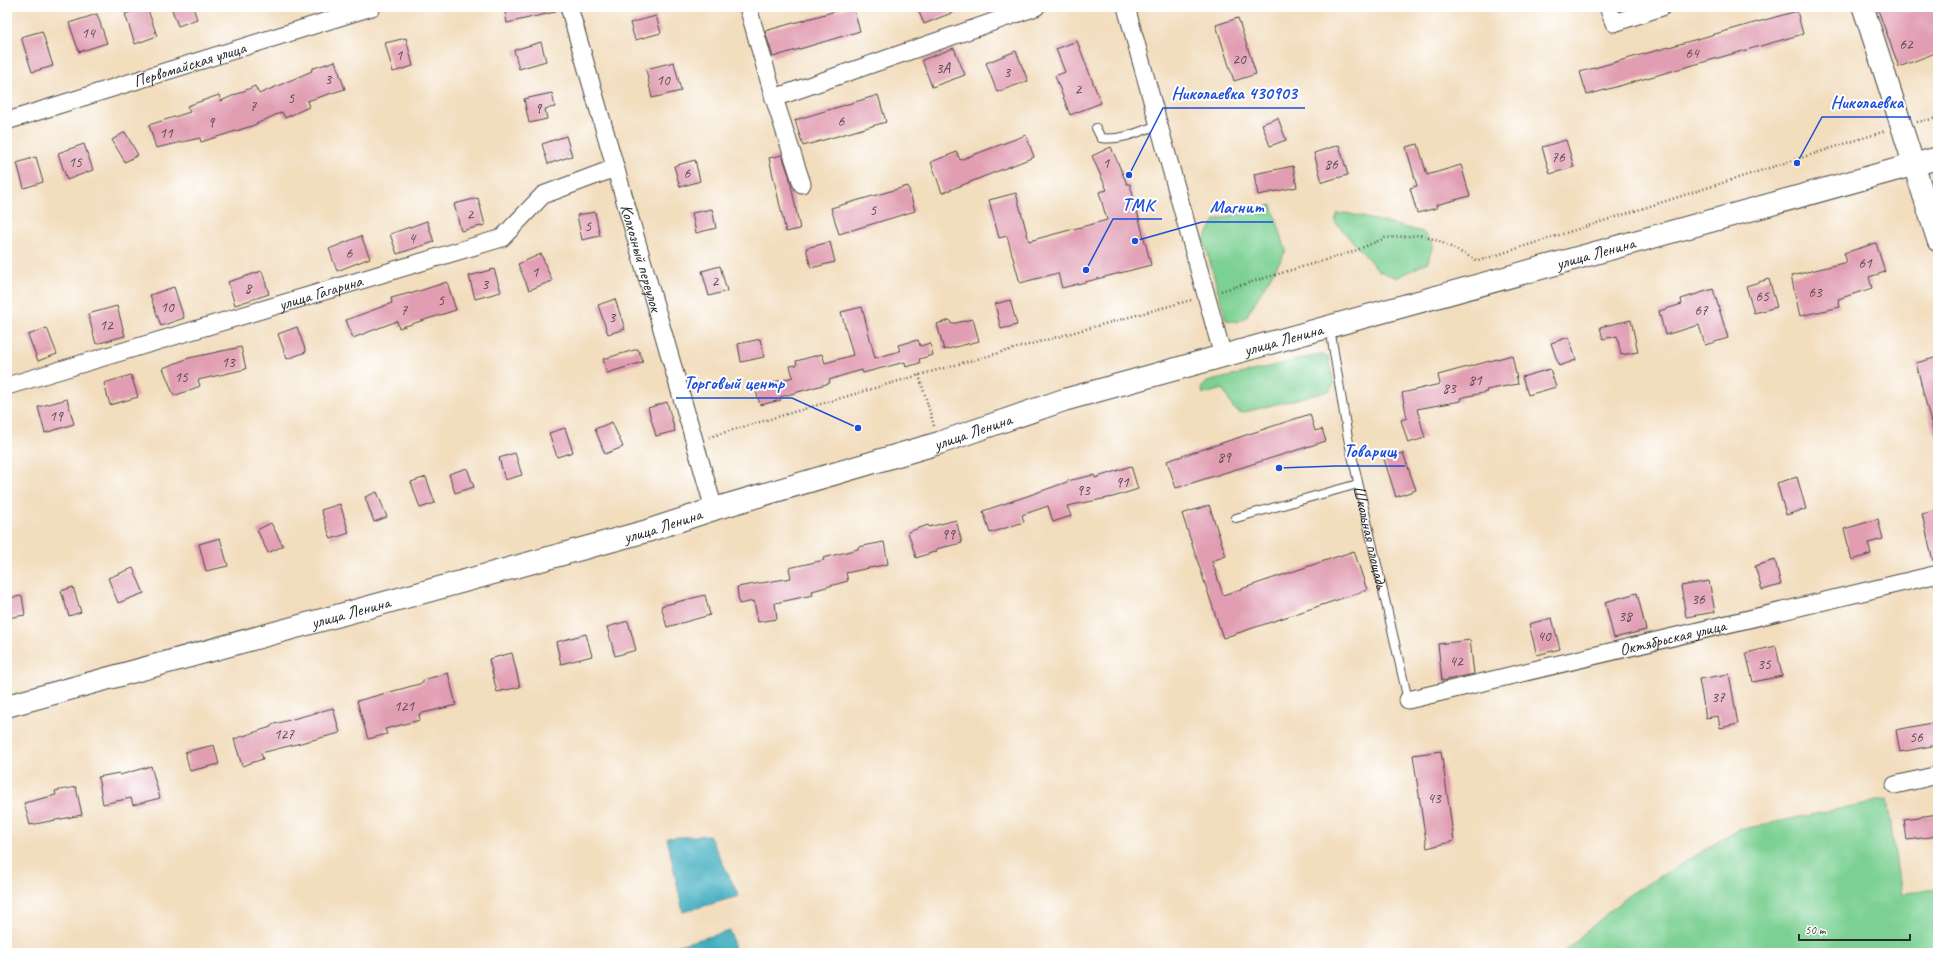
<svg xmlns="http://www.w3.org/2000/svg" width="1945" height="960" font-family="Caveat,sans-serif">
	<rect width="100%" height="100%" fill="#fff"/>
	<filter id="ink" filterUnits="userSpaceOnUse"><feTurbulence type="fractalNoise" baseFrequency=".025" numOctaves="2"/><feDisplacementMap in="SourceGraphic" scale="8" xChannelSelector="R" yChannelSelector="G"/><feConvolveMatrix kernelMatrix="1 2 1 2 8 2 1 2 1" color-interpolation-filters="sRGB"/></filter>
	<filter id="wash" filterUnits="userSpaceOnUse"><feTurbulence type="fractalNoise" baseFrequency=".012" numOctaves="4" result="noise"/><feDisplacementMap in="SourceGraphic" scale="16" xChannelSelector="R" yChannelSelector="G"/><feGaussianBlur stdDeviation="0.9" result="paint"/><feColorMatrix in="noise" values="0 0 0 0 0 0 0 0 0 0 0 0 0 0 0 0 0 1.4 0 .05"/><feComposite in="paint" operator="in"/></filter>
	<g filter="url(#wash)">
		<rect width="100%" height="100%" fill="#f2ddbd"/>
		<path fill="#7bd093" stroke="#537e5f" d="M 1272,205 L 1286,251 L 1246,317 L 1238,322 L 1226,320 L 1204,240 L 1215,220 Z
			M 1346,213 L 1423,232 L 1433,244 L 1428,262 L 1397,278 L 1379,271 L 1335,222 L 1337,214 Z
			M 1321,354 L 1329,358 L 1334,384 L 1329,391 L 1241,413 L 1233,408 L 1223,389 L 1203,394 L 1201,388 L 1207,382 Z
			M 1887,799 L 1901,895 L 1938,888 L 1938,953 L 1562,953 L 1627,896 L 1738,830 Z"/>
		<path fill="#41aebf" stroke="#366c75" d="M 709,835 L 739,896 L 683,912 L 667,838 Z
			M 730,931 L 736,953 L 648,953 Z"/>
		<g id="blocks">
			<path fill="#e19db2" d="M 147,7 L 157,36 L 135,44 L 125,14 Z
				M 171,7 L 193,7 L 197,19 L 178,26 Z
				M 504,7 L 555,7 L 555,12 L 507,23 Z
				M 850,7 L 853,7 L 860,31 L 773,57 L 765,31 Z
				M 917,7 L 964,7 L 964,8 L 924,24 Z
				M 1877,7 L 1905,7 L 1907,13 L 1922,7 L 1938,7 L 1938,52 L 1899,67 Z
				M 1797,11 L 1803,34 L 1587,95 L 1580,72 Z
				M 97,14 L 107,43 L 79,52 L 69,23 Z
				M 656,16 L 661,33 L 635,40 L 630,23 Z
				M 1238,18 L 1256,74 L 1234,81 L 1216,25 Z
				M 42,31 L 53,66 L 32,72 L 21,37 Z
				M 406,38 L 413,66 L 393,72 L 385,43 Z
				M 1077,41 L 1101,103 L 1070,115 L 1055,76 L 1065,72 L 1056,49 Z
				M 541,42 L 546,61 L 519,69 L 514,50 Z
				M 954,48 L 965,75 L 932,87 L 922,60 Z
				M 1016,51 L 1028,81 L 997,92 L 986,63 Z
				M 335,61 L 345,89 L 307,101 L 309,107 L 285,118 L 282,112 L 252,126 L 201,142 L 200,138 L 156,148 L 149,125 L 190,112 L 187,106 L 219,95 L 221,101 L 255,86 L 259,94 L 312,71 L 311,69 Z
				M 674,62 L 681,91 L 652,98 L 646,69 Z
				M 552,93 L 555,107 L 545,109 L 547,119 L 529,123 L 524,99 Z
				M 878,95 L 886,122 L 803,146 L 795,120 Z
				M 1278,118 L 1286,140 L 1270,146 L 1262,124 Z
				M 125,132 L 138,155 L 125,162 L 112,140 Z
				M 1026,135 L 1034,157 L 942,193 L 931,162 L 957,152 L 960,160 Z
				M 566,136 L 572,156 L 548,164 L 542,144 Z
				M 1566,140 L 1574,167 L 1550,174 L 1542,147 Z
				M 84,144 L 93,170 L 67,180 L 58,153 Z
				M 1418,144 L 1427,175 L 1461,165 L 1470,196 L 1436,205 L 1437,208 L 1417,213 L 1410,188 L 1417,186 L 1406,147 Z
				M 1339,145 L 1348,175 L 1322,182 L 1314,153 Z
				M 1111,147 L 1127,184 L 1130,184 L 1151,265 L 1062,288 L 1058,273 L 1020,283 L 1007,236 L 999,238 L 989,200 L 1016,193 L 1029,241 L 1107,220 L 1099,192 L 1107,190 L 1092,156 Z
				M 782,155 L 789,175 L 800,229 L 786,232 L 769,158 Z
				M 36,157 L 43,182 L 24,188 L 17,163 Z
				M 695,160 L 700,181 L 680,187 L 674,166 Z
				M 1293,166 L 1297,187 L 1258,195 L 1254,174 Z
				M 908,186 L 915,211 L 839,234 L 831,208 Z
				M 478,198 L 485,225 L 461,231 L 454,204 Z
				M 712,209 L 716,228 L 696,233 L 692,213 Z
				M 595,212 L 600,236 L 582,240 L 577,215 Z
				M 427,221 L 434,242 L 397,254 L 390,234 Z
				M 361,236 L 370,258 L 337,271 L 329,249 Z
				M 830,242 L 835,262 L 811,268 L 806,248 Z
				M 1876,243 L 1885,272 L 1869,277 L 1872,288 L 1838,299 L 1840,307 L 1800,316 L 1791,276 L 1847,262 L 1844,253 Z
				M 541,254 L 552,281 L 529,290 L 518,264 Z
				M 720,266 L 727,291 L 709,296 L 702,271 Z
				M 494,269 L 501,292 L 475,299 L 469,276 Z
				M 262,271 L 269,294 L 235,305 L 228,282 Z
				M 1769,279 L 1777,307 L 1754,313 L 1746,286 Z
				M 447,282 L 456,310 L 399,328 L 397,321 L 353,338 L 346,320 L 392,303 L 391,298 L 410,293 L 410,294 Z
				M 174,287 L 184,318 L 161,326 L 150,295 Z
				M 1713,289 L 1728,338 L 1705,345 L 1699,325 L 1665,335 L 1659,311 L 1682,304 L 1681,299 Z
				M 615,299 L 625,329 L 608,334 L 598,305 Z
				M 1010,300 L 1017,325 L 1001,329 L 995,304 Z
				M 117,306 L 125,336 L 96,344 L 88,314 Z
				M 862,307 L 875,358 L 900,351 L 898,345 L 918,340 L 920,346 L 930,343 L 933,355 L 919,359 L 920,363 L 906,367 L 905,362 L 863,373 L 862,370 L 841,376 L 829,380 L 830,383 L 780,397 L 781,400 L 760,405 L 755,387 L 793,377 L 790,366 L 797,365 L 796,361 L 822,354 L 825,363 L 853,355 L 841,312 Z
				M 973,319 L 979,341 L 944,350 L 937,324 L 950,320 L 951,324 Z
				M 1631,320 L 1638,352 L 1621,355 L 1617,336 L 1603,339 L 1600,327 Z
				M 297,327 L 306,352 L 287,359 L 278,334 Z
				M 47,328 L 57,354 L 38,361 L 28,335 Z
				M 1569,337 L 1576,360 L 1559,366 L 1551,343 Z
				M 760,339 L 764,357 L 741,362 L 738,344 Z
				M 241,347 L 246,369 L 198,380 L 200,386 L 174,396 L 163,368 L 189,358 Z
				M 638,349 L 643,362 L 607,373 L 603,359 Z
				M 1512,355 L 1518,384 L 1486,390 L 1487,392 L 1460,398 L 1461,401 L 1417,409 L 1425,438 L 1408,443 L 1401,420 L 1407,418 L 1402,393 L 1440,384 L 1438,375 Z
				M 1938,357 L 1938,434 L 1934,435 L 1916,363 Z
				M 1550,369 L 1556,387 L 1528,395 L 1522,377 Z
				M 131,375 L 138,397 L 110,405 L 104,383 Z
				M 67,399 L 74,424 L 45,433 L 38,407 Z
				M 667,402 L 675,431 L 656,436 L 648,408 Z
				M 1310,414 L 1315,431 L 1322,429 L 1326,441 L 1176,488 L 1167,461 Z
				M 612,422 L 623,447 L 605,454 L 595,429 Z
				M 565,428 L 573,452 L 557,457 L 549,433 Z
				M 515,453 L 522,475 L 505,480 L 499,458 Z
				M 1403,453 L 1416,490 L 1396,497 L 1384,459 Z
				M 1131,466 L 1138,489 L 1113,497 L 1067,506 L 1071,516 L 1053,522 L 1048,506 L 1022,515 L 1024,522 L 990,533 L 983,511 L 1033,494 L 1067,482 L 1067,481 L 1094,475 L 1095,478 Z
				M 467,468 L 474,487 L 455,493 L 449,474 Z
				M 426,477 L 435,503 L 420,508 L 411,482 Z
				M 1797,477 L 1806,509 L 1786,515 L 1777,483 Z
				M 377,492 L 387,517 L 374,522 L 365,497 Z
				M 340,504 L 349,533 L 331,539 L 321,510 Z
				M 1209,505 L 1226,556 L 1212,561 L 1223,595 L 1354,551 L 1367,590 L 1223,638 L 1182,514 Z
				M 1938,510 L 1938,560 L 1933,561 L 1922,514 Z
				M 1878,519 L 1883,539 L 1868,543 L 1871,554 L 1852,560 L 1844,529 Z
				M 956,520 L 962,543 L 936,549 L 937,551 L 916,558 L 908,532 L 928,525 L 929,527 Z
				M 271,523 L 283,546 L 268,553 L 257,530 Z
				M 220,538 L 228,566 L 206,571 L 199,544 Z
				M 884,542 L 888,564 L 846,573 L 848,581 L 812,591 L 813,595 L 775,603 L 777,619 L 758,622 L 754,601 L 739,604 L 737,587 L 791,578 L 789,568 L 824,560 L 823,558 L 858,549 L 858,547 Z
				M 1775,560 L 1781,585 L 1762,590 L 1755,566 Z
				M 133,568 L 144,593 L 118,603 L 108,578 Z
				M 1709,581 L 1715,612 L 1686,617 L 1681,586 Z
				M 73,587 L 81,612 L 69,616 L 61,591 Z
				M 1637,593 L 1646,630 L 1614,638 L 1605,602 Z
				M 705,595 L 710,615 L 667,627 L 661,606 Z
				M 22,596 L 25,615 L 7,618 L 7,598 Z
				M 1552,618 L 1560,649 L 1537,655 L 1529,624 Z
				M 628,621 L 636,650 L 615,656 L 607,627 Z
				M 586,634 L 592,656 L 561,664 L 556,642 Z
				M 1470,640 L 1474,674 L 1442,681 L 1438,644 Z
				M 1776,646 L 1782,676 L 1753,682 L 1746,653 Z
				M 512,653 L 520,687 L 497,692 L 489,659 Z
				M 448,673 L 456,705 L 419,714 L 420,720 L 385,729 L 387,734 L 368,739 L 357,701 L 423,683 L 423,680 Z
				M 1729,674 L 1738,724 L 1720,728 L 1718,716 L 1706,718 L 1699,679 Z
				M 333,708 L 340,733 L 261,753 L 263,759 L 242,766 L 234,739 L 271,727 L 271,725 Z
				M 1931,723 L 1937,745 L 1900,752 L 1896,730 Z
				M 214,745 L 219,764 L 190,771 L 185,752 Z
				M 1441,751 L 1454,841 L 1427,848 L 1413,755 Z
				M 151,766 L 160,798 L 133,805 L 131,798 L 103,804 L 98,777 L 119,773 L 120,775 Z
				M 76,787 L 82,815 L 30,825 L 24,803 L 56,795 L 55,791 Z
				M 1938,814 L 1938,836 L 1907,840 L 1904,819 Z"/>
		</g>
	</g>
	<g filter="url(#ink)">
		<use href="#blocks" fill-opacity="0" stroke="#494641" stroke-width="1"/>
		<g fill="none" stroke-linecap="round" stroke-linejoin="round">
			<g stroke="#494641" stroke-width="10">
				<g id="service">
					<path d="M 1096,128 L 1101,138 C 1121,141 1141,131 1158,125"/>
					<path id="s1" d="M 1330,328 L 1348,438 L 1408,700"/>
					<path d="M 1236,518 L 1358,484"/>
				</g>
			</g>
			<g stroke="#494641" stroke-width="19">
				<g id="minor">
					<path id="s2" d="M 569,7 L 714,509"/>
					<path d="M 748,7 L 774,98 L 802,184"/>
					<path d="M 1126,7 L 1223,356"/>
					<path d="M 1608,7 L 1614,23 L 1662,7"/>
					<path d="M 774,98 L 1036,7"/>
					<path id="s3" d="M 7,121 L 372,7"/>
					<path id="s4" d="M 7,386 L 502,238 L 543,195 L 615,168"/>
					<path id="s5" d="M 1408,700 L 1938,574"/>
					<path d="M 1895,785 L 1938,775"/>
				</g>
			</g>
			<g stroke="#494641" stroke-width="23">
				<path id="tertiary" d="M 1863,7 C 1889,85 1913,163 1938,241"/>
			</g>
			<g stroke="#494641" stroke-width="24">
				<g id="secondary">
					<path id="s6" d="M 7,706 L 647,531 L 714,509 L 939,443 L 1064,400 L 1938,158"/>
				</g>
			</g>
			<path stroke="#494641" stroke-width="2.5" stroke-dasharray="1 3" stroke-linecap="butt" d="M 1917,122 L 1938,118
				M 1221,291 L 1352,252 L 1385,238 L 1420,235 L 1439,241 L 1478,261 L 1885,131
				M 919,375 L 934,426
				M 709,437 L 919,375 L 1191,300"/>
			<use href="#service" stroke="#fff" stroke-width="8"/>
			<use href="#minor" stroke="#fff" stroke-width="17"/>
			<use href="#tertiary" stroke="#fff" stroke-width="21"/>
			<use href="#secondary" stroke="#fff" stroke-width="22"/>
		</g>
	</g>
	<g text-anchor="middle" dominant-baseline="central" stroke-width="4" stroke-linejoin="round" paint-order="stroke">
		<g font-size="15" fill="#58484d">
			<text x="88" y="33">14</text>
			<text x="1906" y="44">62</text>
			<text x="1692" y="53">64</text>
			<text x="399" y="55">1</text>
			<text x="1239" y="59">20</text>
			<text x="943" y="68">3А</text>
			<text x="1007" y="72">3</text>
			<text x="328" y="79">3</text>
			<text x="663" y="80">10</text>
			<text x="1078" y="89">2</text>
			<text x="291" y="98">5</text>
			<text x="253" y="106">7</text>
			<text x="538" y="108">9</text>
			<text x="841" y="121">6</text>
			<text x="211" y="122">9</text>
			<text x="166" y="133">11</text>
			<text x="1558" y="157">76</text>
			<text x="75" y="162">15</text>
			<text x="1106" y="163">1</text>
			<text x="1331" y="164">86</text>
			<text x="687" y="173">6</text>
			<text x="873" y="210">5</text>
			<text x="470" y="214">2</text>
			<text x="588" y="226">5</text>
			<text x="412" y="238">4</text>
			<text x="349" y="253">6</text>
			<text x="1865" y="263">61</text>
			<text x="535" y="272">1</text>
			<text x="715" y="281">2</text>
			<text x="485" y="284">3</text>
			<text x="248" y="288">8</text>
			<text x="1815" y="292">63</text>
			<text x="1762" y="296">65</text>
			<text x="441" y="300">5</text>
			<text x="167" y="307">10</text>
			<text x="404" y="310">7</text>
			<text x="1701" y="310">67</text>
			<text x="612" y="317">3</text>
			<text x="106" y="325">12</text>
			<text x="228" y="362">13</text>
			<text x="181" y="377">15</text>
			<text x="1475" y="380">81</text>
			<text x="1449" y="388">83</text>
			<text x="56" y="416">19</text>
			<text x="1224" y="457">89</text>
			<text x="1122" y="482">91</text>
			<text x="1083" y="490">93</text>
			<text x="948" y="534">99</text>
			<text x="1698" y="599">36</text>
			<text x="1625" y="616">38</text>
			<text x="1544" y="636">40</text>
			<text x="1456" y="661">42</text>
			<text x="1764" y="664">35</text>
			<text x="1718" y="697">37</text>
			<text x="404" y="706">121</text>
			<text x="284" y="734">127</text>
			<text x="1916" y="737">56</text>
			<text x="1434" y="798">43</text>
		</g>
		<g font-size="17" fill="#2b2b2b" stroke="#fff">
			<text stroke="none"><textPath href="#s3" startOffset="191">Первомайская улица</textPath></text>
			<text stroke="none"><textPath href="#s6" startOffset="1652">улица Ленина</textPath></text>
			<text stroke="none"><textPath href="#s2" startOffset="261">Колхозный переулок</textPath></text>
			<text stroke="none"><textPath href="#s4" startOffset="327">улица Гагарина</textPath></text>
			<text stroke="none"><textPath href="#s6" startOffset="1328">улица Ленина</textPath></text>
			<text stroke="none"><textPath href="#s6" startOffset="1004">улица Ленина</textPath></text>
			<text stroke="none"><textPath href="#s6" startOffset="680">улица Ленина</textPath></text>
			<text stroke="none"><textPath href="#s1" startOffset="213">Школьная площадь</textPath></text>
			<text stroke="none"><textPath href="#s6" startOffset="356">улица Ленина</textPath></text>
			<text stroke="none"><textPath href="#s5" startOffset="272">Октябрьская улица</textPath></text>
		</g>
	</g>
	<path fill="none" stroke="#1d4ed8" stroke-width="1.5" d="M1129 175L1163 108H1305M1797 163L1822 117H1911M1086 270L1113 219H1162M1135 241L1202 222H1273M858 428L792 398H676M1279 468L1336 466H1405"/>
	<g fill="#1d4ed8" stroke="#fff" stroke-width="1.5">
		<circle cx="1129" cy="175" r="4"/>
		<circle cx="1797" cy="163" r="4"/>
		<circle cx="1086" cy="270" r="4"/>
		<circle cx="1135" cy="241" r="4"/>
		<circle cx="858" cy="428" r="4"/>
		<circle cx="1279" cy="468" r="4"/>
	</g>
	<g font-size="18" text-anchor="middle" font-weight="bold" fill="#1d4ed8" stroke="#fff" stroke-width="4" stroke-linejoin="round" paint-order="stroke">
		<text x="1234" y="99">Николаевка 430903</text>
		<text x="1867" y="108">Николаевка</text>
		<text x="1138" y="211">ТМК</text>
		<text x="1237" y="213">Магнит</text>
		<text x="734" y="389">Торговый центр</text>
		<text x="1370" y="457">Товарищ</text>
	</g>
	<rect width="1945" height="960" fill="none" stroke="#fff" stroke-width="24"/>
	<path d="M1799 934v6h111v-6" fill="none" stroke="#2b2b2b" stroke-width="2"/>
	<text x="1805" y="934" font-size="12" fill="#2b2b2b" stroke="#ffffff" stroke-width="3" paint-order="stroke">50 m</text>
</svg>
